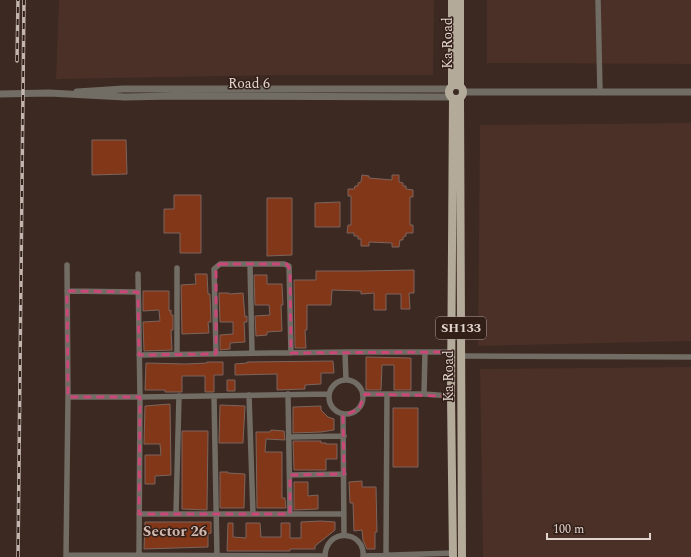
<svg xmlns="http://www.w3.org/2000/svg" width="691" height="557" font-family="Spectral,serif">
	<rect width="100%" height="100%" fill="#3c2922"/>
	<path fill="#4a3026" d="M 59,0 L 434,0 L 433,75 L 282,75 L 56,79 Z
		M 487,0 L 691,0 L 691,64 L 487,63 Z
		M 691,123 L 691,341 L 478,346 L 480,125 Z
		M 691,367 L 691,557 L 483,557 L 480,369 Z"/>
	<path fill="#833719" stroke="#7c655d" d="M 92,140 L 126,140 L 127,174 L 92,175 Z
		M 362,175 L 369,176 L 369,178 L 392,180 L 392,175 L 399,175 L 399,182 L 403,183 L 403,186 L 406,186 L 406,189 L 413,190 L 413,197 L 410,197 L 410,225 L 413,225 L 413,233 L 406,233 L 406,236 L 403,237 L 403,240 L 400,240 L 399,247 L 392,247 L 392,243 L 369,242 L 369,246 L 361,246 L 361,239 L 358,239 L 358,236 L 354,236 L 354,233 L 347,233 L 348,225 L 351,225 L 351,196 L 348,196 L 348,189 L 354,189 L 355,186 L 358,186 L 358,183 L 361,182 Z
		M 174,195 L 201,195 L 201,253 L 180,253 L 180,233 L 164,233 L 164,209 L 174,209 Z
		M 267,198 L 292,198 L 292,255 L 267,256 Z
		M 340,202 L 340,227 L 315,227 L 315,203 Z
		M 414,270 L 414,293 L 409,293 L 410,309 L 401,309 L 401,294 L 386,294 L 386,310 L 374,310 L 374,293 L 361,294 L 361,291 L 332,290 L 331,305 L 307,305 L 307,330 L 305,330 L 306,348 L 295,348 L 294,280 L 316,280 L 316,271 L 361,271 Z
		M 195,274 L 207,274 L 208,294 L 210,294 L 211,322 L 208,322 L 209,333 L 182,334 L 181,285 L 196,284 Z
		M 254,275 L 267,275 L 267,284 L 282,284 L 283,305 L 281,305 L 282,331 L 267,332 L 267,335 L 256,336 L 255,316 L 270,315 L 269,305 L 255,305 Z
		M 143,291 L 169,291 L 169,311 L 171,310 L 171,315 L 173,315 L 173,330 L 171,330 L 172,350 L 144,351 L 143,322 L 160,321 L 159,310 L 143,311 Z
		M 219,293 L 229,293 L 229,294 L 243,293 L 245,317 L 247,316 L 247,322 L 244,322 L 245,342 L 230,343 L 230,349 L 220,350 L 220,335 L 233,334 L 233,322 L 220,322 Z
		M 366,357 L 411,358 L 411,390 L 394,390 L 394,365 L 382,365 L 381,390 L 366,390 Z
		M 333,361 L 334,373 L 321,373 L 321,384 L 305,385 L 305,389 L 277,390 L 277,374 L 235,375 L 235,364 L 247,363 L 247,362 Z
		M 207,362 L 223,362 L 223,375 L 214,375 L 214,392 L 205,392 L 205,376 L 182,376 L 182,392 L 165,392 L 165,390 L 145,390 L 146,363 L 186,364 L 207,363 Z
		M 227,380 L 235,380 L 235,391 L 227,391 Z
		M 170,404 L 171,475 L 155,476 L 155,484 L 145,484 L 145,455 L 161,455 L 160,444 L 144,444 L 145,406 Z
		M 220,405 L 245,406 L 243,443 L 219,443 Z
		M 321,406 L 321,410 L 328,417 L 334,419 L 334,430 L 321,432 L 293,433 L 293,407 Z
		M 393,408 L 418,408 L 418,467 L 393,467 Z
		M 271,430 L 284,431 L 285,440 L 266,439 L 265,452 L 282,452 L 282,498 L 285,498 L 286,508 L 257,508 L 256,432 L 270,432 Z
		M 182,431 L 208,431 L 207,510 L 182,509 Z
		M 293,441 L 321,441 L 321,443 L 326,443 L 326,444 L 337,444 L 337,459 L 326,459 L 326,470 L 294,470 Z
		M 220,472 L 228,472 L 228,473 L 245,474 L 244,508 L 220,508 Z
		M 362,481 L 362,487 L 376,487 L 377,532 L 375,532 L 375,549 L 367,549 L 363,540 L 362,530 L 354,531 L 353,503 L 350,503 L 349,482 Z
		M 294,482 L 308,482 L 308,496 L 318,495 L 318,509 L 294,510 Z
		M 321,521 L 335,522 L 335,530 L 315,546 L 315,549 L 290,549 L 290,551 L 227,551 L 228,523 L 233,523 L 233,537 L 246,538 L 246,523 L 260,523 L 261,537 L 281,537 L 281,523 L 290,523 L 290,538 L 301,538 L 301,522 Z
		M 145,522 L 211,522 L 211,533 L 208,534 L 208,547 L 144,549 Z"/>
	<g fill="none" stroke-linecap="round" stroke-linejoin="round">
		<path stroke="#716d64" stroke-width="5.5" d="M 598,0 L 600,92
			M 250,264 L 252,353
			M 177,268 L 177,354
			M 138,274 L 140,397 L 139,557
			M 67,291 L 138,292
			M 345,352 L 452,352
			M 216,354 L 214,269 L 220,264 L 284,264 L 289,266 L 291,353
			M 139,355 L 345,352 L 346,380
			M 461,356 L 691,357
			M329 397a17 17 0 1 1 34 0a17 17 0 1 1-34 0Z
			M 288,394 L 290,514
			M 363,394 L 424,394 L 451,396
			M 424,394 L 425,352
			M 249,395 L 253,514
			M 214,396 L 217,556
			M 68,397 L 140,397 L 329,394
			M 343,414 L 344,535
			M 289,437 L 344,436
			M 290,475 L 344,474
			M 139,514 L 344,514
			M 176,514 L 179,396
			M 66,555 L 325,556
			M 386,555 L 387,394
			M 363,556 L 453,553
			M 66,557 L 68,397 L 67,265
			M 325,557 C 325,527 366,530 363,557"/>
		<path stroke="#716d64" stroke-width="7" d="M 77,92 L 123,89 L 450,89
			M 463,92 L 691,92
			M 0,94 L 49,93 L 125,97 L 173,96 L 450,97"/>
		<path stroke="#b3aa99" stroke-width="8" d="M 452,0 L 452,86
			M 460,0 L 460,86
			M449 92a7 7 0 1 1 14 0a7 7 0 1 1-14 0Z
			M 460,98 L 462,557
			M 453,557 L 451,396 L 453,99"/>
		<g stroke="#c3b5af" stroke-width="3.5">
			<path id="rail" d="M 17,61 L 18,0
				M 18,557 L 24,0"/>
		</g>
		<use href="#rail" stroke="#321f18" stroke-width="2" stroke-dasharray="6" stroke-linecap="butt"/>
	</g>
	<path fill="none" stroke="#ca4778" stroke-width="3" stroke-dasharray="8 5" stroke-linejoin="round" d="M 220,264 L 287,264 L 290,270 L 291,353 L 452,352 L 451,396 L 365,394 L 359,409 L 343,416 L 344,474 L 290,475 L 290,514 L 139,514 L 140,397 L 68,397 L 67,291 L 138,292 L 139,355 L 216,354 L 216,267 Z"/>
	<g text-anchor="middle" dominant-baseline="central" stroke-width="3" stroke-linejoin="round" paint-order="stroke">
		<rect fill="#321f18" stroke="#ac9e98" stroke-width="1" x="436" y="317" width="50" height="22" rx="3"/>
		<g font-size="13" font-weight="bold" fill="#e1d4cf">
			<text x="461" y="328">SH133</text>
		</g>
		<g font-size="14" fill="#e1d4cf" stroke="#321f18">
			<text transform="translate(447 43) rotate(-90)">Ka Road</text>
			<text x="249" y="83">Road 6</text>
			<text transform="translate(448 376) rotate(-90)">Ka Road</text>
		</g>
		<g font-size="15" font-weight="bold" fill="#d2b9af" stroke="#321f18">
			<text x="175" y="531">Sector 26</text>
		</g>
	</g>
	<path d="M547 533v6h103v-6" fill="none" stroke="#e1d4cf" stroke-width="2"/>
	<text x="553" y="533" font-size="12" fill="#e1d4cf" stroke="#321f18" stroke-width="3" paint-order="stroke">100 m</text>
</svg>
